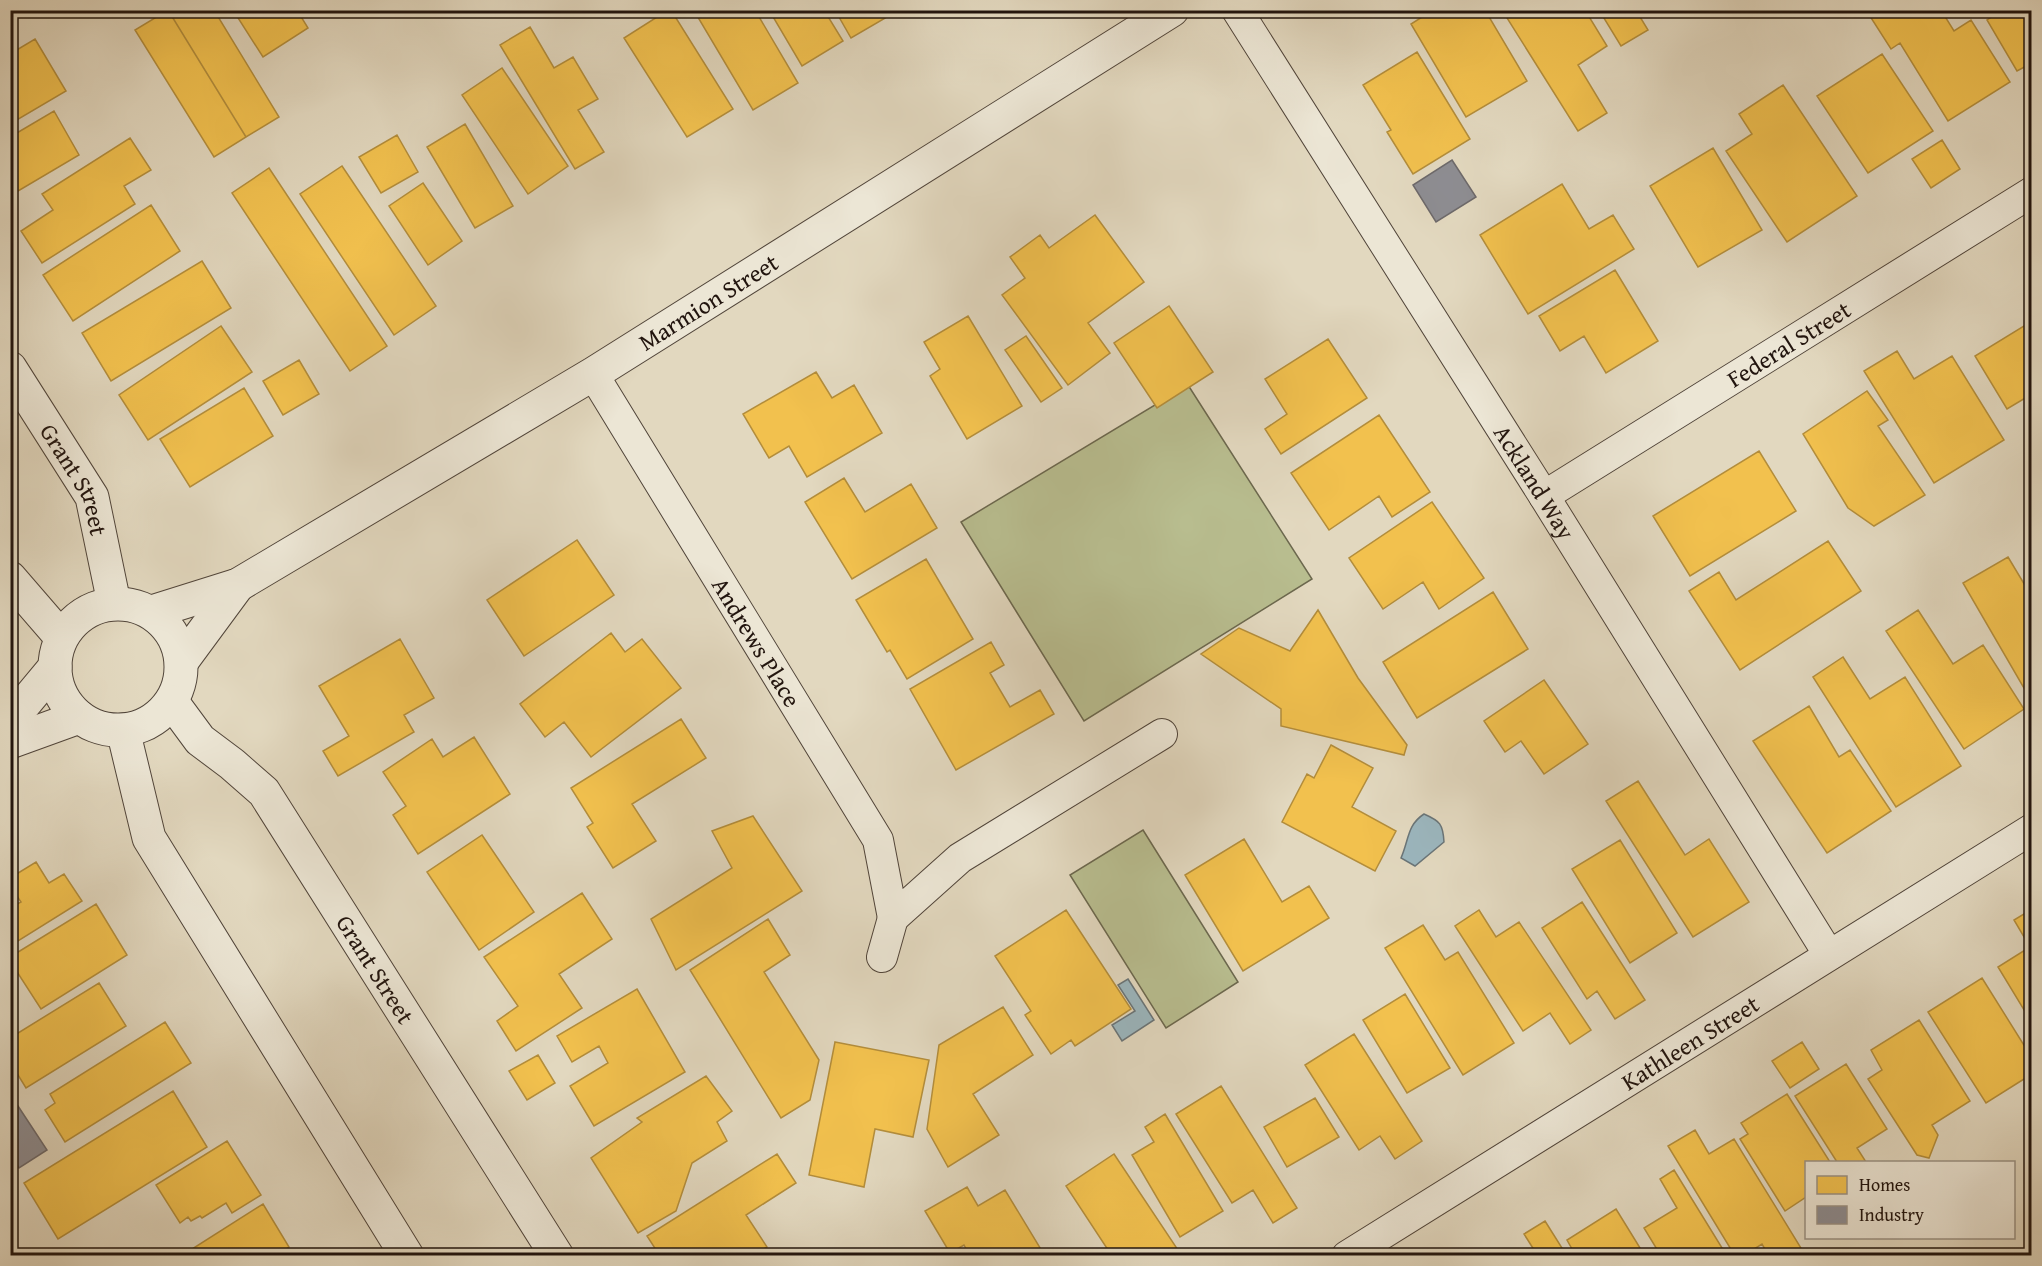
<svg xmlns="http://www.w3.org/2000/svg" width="2042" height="1266" font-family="'Gentium Book Plus',serif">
	<rect width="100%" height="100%" fill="#e2d8bf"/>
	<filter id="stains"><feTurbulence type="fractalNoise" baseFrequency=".00333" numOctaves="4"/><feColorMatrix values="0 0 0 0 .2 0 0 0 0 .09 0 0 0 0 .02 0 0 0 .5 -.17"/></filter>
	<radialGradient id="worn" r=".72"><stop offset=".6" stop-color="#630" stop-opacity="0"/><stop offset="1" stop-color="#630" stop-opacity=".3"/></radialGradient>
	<path fill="#b8bd8f" stroke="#6c684e" stroke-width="1.5" d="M 1188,385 L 1312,579 L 1084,721 L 961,522 Z
		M 1143,830 L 1238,982 L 1166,1028 L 1070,875 Z"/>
	<path fill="#9bb6be" stroke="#6a7578" stroke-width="1.5" d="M 1424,814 C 1440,821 1443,824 1444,842 L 1415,866 L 1401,858 C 1409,840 1407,825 1424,814 Z
		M 1128,979 L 1154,1020 L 1122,1041 L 1112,1025 L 1135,1011 L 1118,985 Z"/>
	<path fill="#f2c14e" stroke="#b38d3b" stroke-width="1.5" d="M 168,10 L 246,137 L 214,157 L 135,30 Z
		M 168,10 L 214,10 L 279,117 L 246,137 Z
		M 233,10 L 297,10 L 308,28 L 263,57 Z
		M 668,10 L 671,10 L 733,109 L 687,137 L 624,38 Z
		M 702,10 L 755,10 L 798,83 L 753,110 L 696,14 Z
		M 769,10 L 824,10 L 843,41 L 802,66 Z
		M 835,10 L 899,10 L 851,38 Z
		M 1433,10 L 1485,10 L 1527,81 L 1466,117 L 1411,24 Z
		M 1502,10 L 1585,10 L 1607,46 L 1578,65 L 1607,113 L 1578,131 Z
		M 1599,10 L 1638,10 L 1637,12 L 1648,30 L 1621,46 Z
		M 1866,10 L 1941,10 L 1954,31 L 1971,20 L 2010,82 L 1948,121 L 1900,43 L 1891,49 Z
		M 2002,10 L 2032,10 L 2032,63 L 2017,71 L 1987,20 Z
		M 530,27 L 554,68 L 573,57 L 598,99 L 578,110 L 604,152 L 575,169 L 500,45 Z
		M 35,39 L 66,91 L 10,124 L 10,54 Z
		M 1417,52 L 1470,139 L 1413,174 L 1387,132 L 1391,130 L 1363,85 Z
		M 1882,54 L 1933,131 L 1868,173 L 1817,96 Z
		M 502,68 L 568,166 L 528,194 L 462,95 Z
		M 1783,85 L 1857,196 L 1787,242 L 1726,151 L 1752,134 L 1739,114 Z
		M 54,111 L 79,155 L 13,194 L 10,190 L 10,137 Z
		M 465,124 L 513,206 L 475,228 L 427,147 Z
		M 397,135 L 418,172 L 381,193 L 359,157 Z
		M 130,138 L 151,170 L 124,186 L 135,204 L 42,263 L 21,231 L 53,210 L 42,194 Z
		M 1942,140 L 1960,169 L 1931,188 L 1912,159 Z
		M 1713,148 L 1762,230 L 1698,267 L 1650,186 Z
		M 342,166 L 436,306 L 394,335 L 300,194 Z
		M 269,168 L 387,346 L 350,371 L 232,193 Z
		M 423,183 L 462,241 L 428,265 L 389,206 Z
		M 1562,184 L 1589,229 L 1613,215 L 1634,249 L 1528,314 L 1480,235 Z
		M 151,205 L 180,251 L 73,321 L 43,275 Z
		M 1095,215 L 1144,282 L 1088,323 L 1110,353 L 1068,385 L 1002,295 L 1025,278 L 1010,257 L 1040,235 L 1049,248 Z
		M 202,261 L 231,308 L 111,381 L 82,333 Z
		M 1615,270 L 1658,341 L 1606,373 L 1584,336 L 1560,351 L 1539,316 Z
		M 1169,306 L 1213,372 L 1157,408 L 1114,343 Z
		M 968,316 L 1022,406 L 967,439 L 930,376 L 940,369 L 924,342 Z
		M 2032,321 L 2032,394 L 2007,409 L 1975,356 Z
		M 221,326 L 252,372 L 148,440 L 119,395 Z
		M 1026,336 L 1062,388 L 1041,402 L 1005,350 Z
		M 1328,339 L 1367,398 L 1281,454 L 1265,429 L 1287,414 L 1265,379 Z
		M 1897,351 L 1914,379 L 1952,356 L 2004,440 L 1934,483 L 1864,371 Z
		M 299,360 L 319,394 L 283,415 L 263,381 Z
		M 816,372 L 832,398 L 854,385 L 882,433 L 807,477 L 789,446 L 769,458 L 743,414 Z
		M 244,388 L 273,436 L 190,487 L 160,439 Z
		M 1867,391 L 1888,420 L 1878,426 L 1925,495 L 1874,526 L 1848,508 L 1803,434 Z
		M 1379,415 L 1430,492 L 1392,517 L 1379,496 L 1329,530 L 1291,473 Z
		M 1759,451 L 1796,511 L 1690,576 L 1653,516 Z
		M 844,478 L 865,512 L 911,484 L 937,528 L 852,579 L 805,502 Z
		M 1432,502 L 1484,578 L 1439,609 L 1423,582 L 1383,609 L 1349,558 Z
		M 577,540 L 614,595 L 524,656 L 487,600 Z
		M 1828,541 L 1861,591 L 1740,670 L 1689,591 L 1719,572 L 1736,600 Z
		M 2008,557 L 2032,597 L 2032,702 L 1963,583 Z
		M 926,559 L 973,639 L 907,679 L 890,650 L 887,652 L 856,600 Z
		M 1493,592 L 1528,649 L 1417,718 L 1383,662 Z
		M 1318,610 L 1358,678 L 1407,745 L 1404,755 L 1281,726 L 1281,709 L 1201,654 L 1239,628 L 1290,651 Z
		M 1918,610 L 1953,664 L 1983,645 L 2024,709 L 1964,749 L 1886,631 Z
		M 611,633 L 625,652 L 642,639 L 681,688 L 591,757 L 564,722 L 545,737 L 520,704 Z
		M 400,639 L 434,698 L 404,715 L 414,732 L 338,776 L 323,751 L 349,736 L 319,686 Z
		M 991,642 L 1004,665 L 990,673 L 1010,707 L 1040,690 L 1054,714 L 956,770 L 910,689 Z
		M 1843,657 L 1870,699 L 1905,677 L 1961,766 L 1896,807 L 1813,677 Z
		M 1544,680 L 1588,744 L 1544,774 L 1521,741 L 1505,752 L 1484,721 Z
		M 1809,706 L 1839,757 L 1850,750 L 1891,811 L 1827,853 L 1753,741 Z
		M 681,719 L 706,758 L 632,804 L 656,841 L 613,868 L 587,827 L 593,823 L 571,788 Z
		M 474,737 L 510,794 L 418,854 L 393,815 L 406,806 L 383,772 L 432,739 L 443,757 Z
		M 1331,745 L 1373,768 L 1352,807 L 1396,831 L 1375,871 L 1282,822 L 1307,774 L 1314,778 Z
		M 1638,781 L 1685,855 L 1709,839 L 1749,902 L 1693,937 L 1606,801 Z
		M 753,816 L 802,891 L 676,970 L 651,919 L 732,868 L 712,831 Z
		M 482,835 L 534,912 L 479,950 L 427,872 Z
		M 1244,839 L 1282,902 L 1309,886 L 1329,918 L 1243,971 L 1185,875 Z
		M 1620,840 L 1677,933 L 1630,963 L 1572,869 Z
		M 36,862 L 49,883 L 64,874 L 82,901 L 10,946 L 10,908 L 21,902 L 10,886 L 10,878 Z
		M 582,893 L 612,939 L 559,974 L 582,1008 L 516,1051 L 497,1021 L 518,1006 L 484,957 Z
		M 1582,902 L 1645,1000 L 1615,1019 L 1597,991 L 1587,999 L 1542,928 Z
		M 96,904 L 127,955 L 41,1009 L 10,961 L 10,957 Z
		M 2032,909 L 2032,1023 L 1998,967 L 2030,947 L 2014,920 Z
		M 1066,910 L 1131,1009 L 1075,1046 L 1071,1040 L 1051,1054 L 1025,1015 L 1031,1011 L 995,956 Z
		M 1479,910 L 1496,937 L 1519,922 L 1591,1030 L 1570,1044 L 1550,1013 L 1523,1031 L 1455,926 Z
		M 768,919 L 790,955 L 764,972 L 819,1060 L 810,1100 L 781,1118 L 690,970 Z
		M 1423,925 L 1445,960 L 1458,952 L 1514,1043 L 1463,1075 L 1385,948 Z
		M 1982,978 L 2032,1058 L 2032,1074 L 1986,1103 L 1928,1012 Z
		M 99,983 L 126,1026 L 26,1088 L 10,1062 L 10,1038 Z
		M 637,989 L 685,1072 L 594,1126 L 570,1086 L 608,1063 L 599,1046 L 572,1062 L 557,1036 Z
		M 1405,994 L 1450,1068 L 1407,1093 L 1363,1020 Z
		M 1003,1007 L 1033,1055 L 973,1094 L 999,1135 L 948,1167 L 927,1129 L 939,1045 Z
		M 1919,1020 L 1970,1101 L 1932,1125 L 1938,1135 L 1929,1158 L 1917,1155 L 1868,1079 L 1882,1070 L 1871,1050 Z
		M 165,1022 L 191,1063 L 65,1142 L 45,1110 L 55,1103 L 50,1094 Z
		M 1354,1034 L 1422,1141 L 1395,1159 L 1380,1136 L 1359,1150 L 1305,1065 Z
		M 835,1042 L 929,1060 L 913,1137 L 875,1129 L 864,1187 L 809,1175 Z
		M 1802,1042 L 1819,1069 L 1790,1088 L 1772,1061 Z
		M 538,1055 L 555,1083 L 527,1100 L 509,1071 Z
		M 1846,1064 L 1887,1129 L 1857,1148 L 1866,1162 L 1837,1162 L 1795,1096 Z
		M 706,1076 L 732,1111 L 717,1122 L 727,1141 L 692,1163 L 676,1211 L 638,1233 L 591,1158 L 642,1122 L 637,1118 Z
		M 1221,1086 L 1297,1208 L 1273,1223 L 1253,1190 L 1232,1203 L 1176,1114 Z
		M 173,1091 L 207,1147 L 58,1239 L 24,1183 Z
		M 1787,1094 L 1830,1162 L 1806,1162 L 1806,1197 L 1785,1211 L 1740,1139 L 1748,1134 L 1741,1123 Z
		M 1315,1098 L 1339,1137 L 1287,1167 L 1264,1127 Z
		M 1165,1114 L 1223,1211 L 1180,1237 L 1132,1155 L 1154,1142 L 1145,1127 Z
		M 1695,1130 L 1709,1154 L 1734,1139 L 1804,1253 L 1799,1256 L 1769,1256 L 1762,1244 L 1743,1256 L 1735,1256 L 1668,1146 Z
		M 227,1141 L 261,1195 L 232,1213 L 226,1203 L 202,1218 L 200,1216 L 191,1221 L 188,1217 L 180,1223 L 156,1185 Z
		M 777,1154 L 796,1183 L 746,1215 L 767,1247 L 753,1256 L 660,1256 L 647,1236 Z
		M 1114,1154 L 1178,1250 L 1170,1256 L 1112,1256 L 1066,1186 Z
		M 1674,1170 L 1727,1256 L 1661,1256 L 1644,1228 L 1677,1208 L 1660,1179 Z
		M 967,1187 L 978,1206 L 1005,1190 L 1045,1256 L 970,1256 L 964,1245 L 950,1253 L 925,1211 Z
		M 263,1204 L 289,1247 L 276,1256 L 181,1256 Z
		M 1616,1209 L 1645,1256 L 1576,1256 L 1567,1240 Z
		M 1545,1221 L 1567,1256 L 1533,1256 L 1536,1253 L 1524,1234 Z"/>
	<path fill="#8d8d92" stroke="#6d696a" stroke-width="1.5" d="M 1452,160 L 1476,197 L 1436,222 L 1413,185 Z
		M 18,1106 L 47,1150 L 19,1168 L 10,1154 L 10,1111 Z"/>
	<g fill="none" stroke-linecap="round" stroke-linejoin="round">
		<g stroke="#51453a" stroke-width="32">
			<g id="minor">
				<path id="s1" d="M 1237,10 L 1544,496 L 1829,955"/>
				<path id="s2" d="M 593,374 L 878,840 L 893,918 L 960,858 L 1162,734"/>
				<path id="s3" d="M 1544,496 L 2032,192"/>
				<path d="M 882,957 L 893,918"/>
				<path id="s4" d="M 1347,1256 L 2032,829"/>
			</g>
		</g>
		<g stroke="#51453a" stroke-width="35">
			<g id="tertiary">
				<path id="s5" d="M 10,368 L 92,497 L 114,603"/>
				<path d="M 10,578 L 61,637"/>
				<circle cx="118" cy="667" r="63"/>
				<path id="s6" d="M 152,612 L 238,585 L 593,374 L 1172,10"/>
				<path d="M 182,661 L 238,585"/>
				<path id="s7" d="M 172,702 L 200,740 L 232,764 L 264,792 L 557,1256"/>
				<path d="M 10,721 L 55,667"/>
				<path d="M 123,730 L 149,838 L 407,1256"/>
				<path d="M 10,742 L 79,717"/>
			</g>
		</g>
		<use href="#minor" stroke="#ece6d5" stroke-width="30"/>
		<use href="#tertiary" stroke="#ece6d5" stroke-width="33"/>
	</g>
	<g text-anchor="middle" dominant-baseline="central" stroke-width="6" stroke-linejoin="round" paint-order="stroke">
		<g font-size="24" fill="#21140e" stroke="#ece6d5">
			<text stroke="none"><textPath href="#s6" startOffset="639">Marmion Street</textPath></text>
			<text stroke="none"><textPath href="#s3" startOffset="288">Federal Street</textPath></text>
			<text stroke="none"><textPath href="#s5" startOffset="130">Grant Street</textPath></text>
			<text stroke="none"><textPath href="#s1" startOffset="558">Ackland Way</textPath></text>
			<text stroke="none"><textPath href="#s2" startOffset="314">Andrews Place</textPath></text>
			<text stroke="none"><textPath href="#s7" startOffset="339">Grant Street</textPath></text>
			<text stroke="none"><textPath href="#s4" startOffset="404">Kathleen Street</textPath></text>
		</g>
	</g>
	<rect width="2042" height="1266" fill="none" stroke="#e2d8bf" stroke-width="36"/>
	<rect x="12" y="12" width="2018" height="1242" fill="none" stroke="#21140e" stroke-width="3"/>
	<rect x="18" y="18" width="2006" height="1230" fill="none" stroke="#21140e" stroke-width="1.5"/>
	<rect x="1805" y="1161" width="210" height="78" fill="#ece6d5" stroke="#9b9285" stroke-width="1.5"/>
	<rect x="1817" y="1176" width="30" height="18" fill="#f2c14e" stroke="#9b9285" stroke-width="1.5"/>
	<text x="1859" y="1191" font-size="18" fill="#21140e">Homes</text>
	<rect x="1817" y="1206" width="30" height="18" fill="#8d8d92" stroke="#9b9285" stroke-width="1.5"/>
	<text x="1859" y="1221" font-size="18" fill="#21140e">Industry</text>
	<rect width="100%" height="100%" filter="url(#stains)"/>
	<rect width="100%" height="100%" fill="url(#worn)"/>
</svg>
